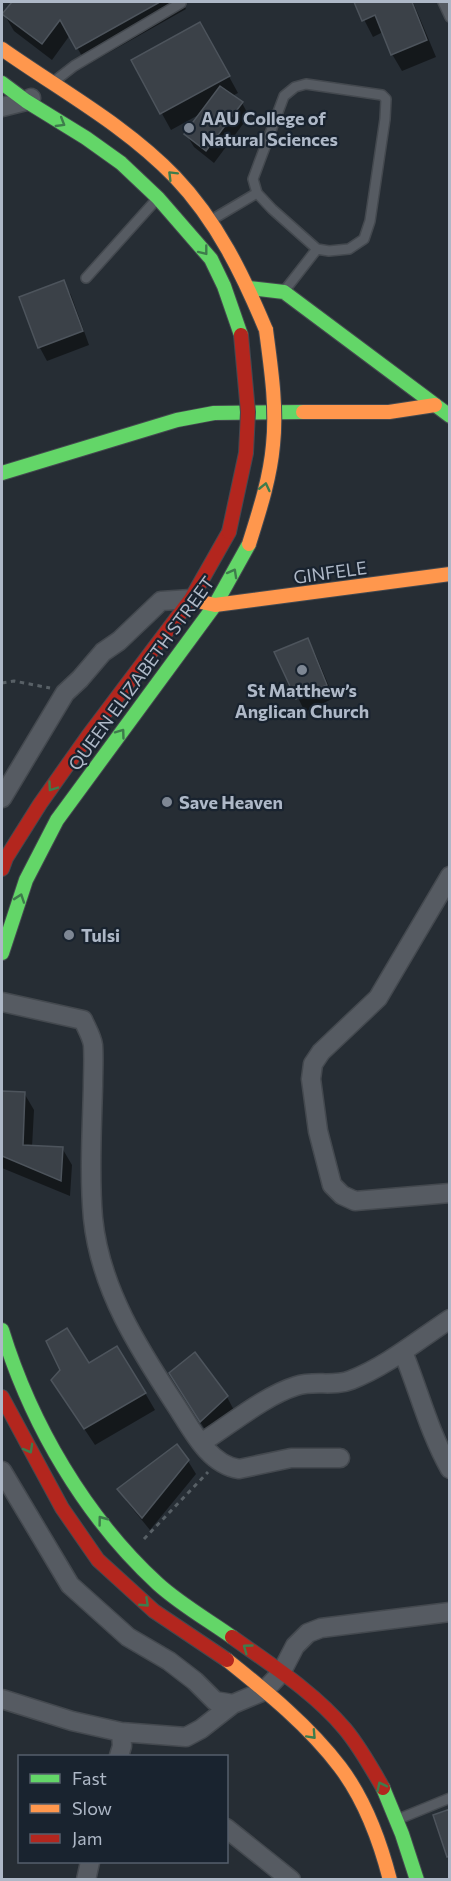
<svg xmlns="http://www.w3.org/2000/svg" width="451" height="1881" font-family="Commissioner,sans-serif">
	<rect width="100%" height="100%" fill="#262d34"/>
	<path fill="#0007" d="M 14,2 L 182,2 L 186,9 L 87,65 L 70,35 L 52,60 L 14,31 L 4,14 Z
		M 355,2 L 413,2 L 436,57 L 402,71 L 392,54 L 383,32 L 373,37 Z
		M 209,40 L 238,93 L 232,96 L 242,103 L 249,116 L 214,163 L 194,147 L 186,134 L 202,113 L 171,130 L 133,61 Z
		M 63,282 L 71,295 L 89,345 L 47,361 L 40,348 L 21,298 Z
		M 308,640 L 315,653 L 334,698 L 305,712 L 276,653 Z
		M 2,1092 L 24,1093 L 34,1110 L 32,1147 L 62,1148 L 72,1165 L 70,1196 L 2,1168 Z
		M 89,1365 L 145,1393 L 155,1410 L 95,1445 L 63,1397 L 62,1371 Z
		M 180,1391 L 227,1397 L 236,1414 L 210,1437 Z
		M 188,1461 L 196,1474 L 150,1530 L 127,1502 L 119,1489 Z"/>
	<path fill="#3b4148" stroke="#4d545c" stroke-width="1.5" d="M 12,2 L 160,2 L 76,49 L 60,20 L 42,44 L 2,14 Z
		M 354,2 L 412,2 L 427,40 L 391,55 L 375,15 L 362,21 Z
		M 200,22 L 230,76 L 160,114 L 131,60 Z
		M 220,86 L 243,102 L 206,151 L 184,134 Z
		M 64,280 L 83,331 L 38,348 L 19,297 Z
		M 308,638 L 327,685 L 296,699 L 274,652 Z
		M 2,1091 L 25,1092 L 23,1145 L 63,1147 L 61,1181 L 2,1156 Z
		M 67,1328 L 89,1363 L 117,1346 L 146,1393 L 84,1429 L 51,1380 L 60,1370 L 46,1341 Z
		M 195,1352 L 228,1396 L 200,1422 L 169,1373 Z
		M 177,1444 L 189,1460 L 142,1518 L 117,1489 Z
		M 450,1809 L 450,1856 L 447,1857 L 433,1815 Z"/>
	<g fill="none" stroke-linecap="round" stroke-linejoin="round">
		<g stroke="#44494f" stroke-width="12">
			<path id="lane" d="M 443,2 L 450,17
				M 56,80 L 74,66 L 181,3
				M 306,84 L 382,95 L 386,99 L 385,119 L 370,221 L 364,239 L 349,249 L 329,251 L 317,249 L 272,209 L 257,193 L 253,179 L 284,96 L 295,87 Z
				M 213,219 L 257,193
				M 86,278 L 156,200
				M 285,290 L 317,249
				M 401,1818 L 450,1798"/>
		</g>
		<g stroke="#44494f" stroke-width="21">
			<path id="street" d="M 2,107 L 26,101 L 31,98
				M 2,798 L 65,693 L 80,679 L 103,652 L 119,641 L 161,601 L 191,599
				M 450,876 L 378,998 L 321,1052 L 313,1064 L 311,1079 L 318,1131 L 332,1185 L 342,1195 L 355,1201 L 450,1193
				M 2,1002 L 83,1020 C 86,1027 92,1037 93,1045 C 94,1058 93,1072 93,1086 C 92,1129 89,1174 93,1218 C 100,1289 139,1349 177,1407 C 192,1430 209,1465 239,1469 L 291,1458 L 340,1458
				M 403,1352 C 419,1391 429,1432 450,1469
				M 201,1443 C 230,1425 264,1396 296,1386 C 314,1380 334,1387 351,1380 C 387,1366 418,1340 450,1319
				M 2,1471 L 70,1585 L 128,1637 L 169,1661 L 195,1681 L 215,1701 L 233,1704
				M 2,1699 L 72,1721 L 121,1732 L 186,1737 L 201,1729 L 233,1704 L 264,1691 L 281,1673 L 295,1646 L 308,1633 L 321,1628 L 450,1612
				M 119,1756 L 122,1746 L 121,1732
				M 226,1828 L 291,1880
				M 86,1880 L 90,1862"/>
		</g>
		<g stroke="#44494f" stroke-width="16">
			<path id="fast" d="M 2,83 L 26,101 L 86,138 L 121,163 L 158,198 L 211,259 L 224,286 L 241,335
				M 249,288 L 284,292 L 450,416
				M 2,473 L 177,420 L 214,413 L 303,412
				M 2,953 L 26,880 L 57,820 L 215,605 L 249,544
				M 2,1330 C 31,1424 85,1517 158,1584 C 180,1604 208,1620 232,1637
				M 383,1788 L 402,1834 L 417,1880"/>
		</g>
		<g stroke="#44494f" stroke-width="16">
			<path id="slow" d="M 2,49 C 60,90 125,125 175,177 C 217,221 243,275 266,330
				M 303,412 L 389,412 L 435,405
				M 197,601 L 215,605 L 450,574
				M 227,1660 C 267,1692 309,1726 340,1767 C 365,1800 380,1841 390,1880"/>
		</g>
		<g stroke="#44494f" stroke-width="16">
			<path id="jam" d="M 2,869 L 6,858 L 40,804 L 88,736 L 191,599 L 229,532
				M 2,1397 L 62,1508 L 98,1560 L 154,1611 L 227,1660
				M 232,1637 C 271,1665 314,1692 345,1729 C 360,1747 371,1767 383,1788"/>
		</g>
		<path stroke="#586066" stroke-width="3" stroke-dasharray="4.5 4.5" stroke-linecap="butt" d="M 2,683 L 14,681 L 50,688
			M 144,1539 L 208,1472"/>
		<use href="#lane" stroke="#565b62" stroke-width="9"/>
		<use href="#street" stroke="#565b62" stroke-width="18"/>
		<use href="#fast" stroke="#63d668" stroke-width="14"/>
		<use href="#slow" stroke="#ff974d" stroke-width="14"/>
		<use href="#jam" stroke="#b3261e" stroke-width="14"/>
		<g stroke="#434951" stroke-width="16" stroke-linecap="butt">
			<path id="slow-bridge" d="M 249,544 C 259,512 270,479 273,445 C 277,407 271,368 266,330"/>
		</g>
		<g stroke="#434951" stroke-width="16" stroke-linecap="butt">
			<path id="jam-bridge" d="M 229,532 L 246,453 L 248,412 L 241,335"/>
		</g>
		<use href="#slow-bridge" stroke="#ff974d" stroke-width="14"/>
		<use href="#jam-bridge" stroke="#b3261e" stroke-width="14"/>
	</g>
	<defs><path id="oneway-chevron" d="M-2-3.5L2.5 0L-2 3.5" fill="none" stroke-width="1.6" stroke-linecap="round" stroke-linejoin="round" transform="scale(1.5)"/></defs>
	<g stroke="#3e7c4c">
		<use href="#oneway-chevron" transform="translate(61 123) rotate(31)"/>
		<use href="#oneway-chevron" transform="translate(172 175) rotate(-135)"/>
		<use href="#oneway-chevron" transform="translate(204 251) rotate(52)"/>
		<use href="#oneway-chevron" transform="translate(265 487) rotate(-77)"/>
		<use href="#oneway-chevron" transform="translate(233 573) rotate(-61)"/>
		<use href="#oneway-chevron" transform="translate(121 733) rotate(-54)"/>
		<use href="#oneway-chevron" transform="translate(52 787) rotate(125)"/>
		<use href="#oneway-chevron" transform="translate(20 898) rotate(-71)"/>
		<use href="#oneway-chevron" transform="translate(29 1449) rotate(61)"/>
		<use href="#oneway-chevron" transform="translate(102 1520) rotate(-127)"/>
		<use href="#oneway-chevron" transform="translate(145 1603) rotate(43)"/>
		<use href="#oneway-chevron" transform="translate(247 1648) rotate(-144)"/>
		<use href="#oneway-chevron" transform="translate(312 1735) rotate(47)"/>
		<use href="#oneway-chevron" transform="translate(381 1786) rotate(-116)"/>
	</g>
	<g fill="#7e8794" stroke="#19232f" stroke-width="2">
		<circle cx="189" cy="128" r="6"/>
		<circle cx="302" cy="670" r="6"/>
		<circle cx="167" cy="802" r="6"/>
		<circle cx="69" cy="935" r="6"/>
	</g>
	<g text-anchor="middle" dominant-baseline="central" stroke-width="4.5" stroke-linejoin="round" paint-order="stroke">
		<g font-size="18" font-weight="bold" fill="#aeb8c7" stroke="#19232f" text-anchor="start">
			<text x="201" y="118">AAU College of<tspan x="201" dy="21">Natural Sciences</tspan></text>
			<text x="302" y="690" text-anchor="middle">St Matthew’s<tspan x="302" dy="21">Anglican Church</tspan></text>
			<text x="179" y="802">Save Heaven</text>
			<text x="81" y="935">Tulsi</text>
		</g>
		<g font-size="18" fill="#aeb8c7" stroke="#19232f">
			<text transform="translate(330 572) rotate(-8)">GINFELE</text>
			<text transform="translate(141 673) rotate(-54)">QUEEN ELIZABETH STREET</text>
		</g>
	</g>
	<rect width="451" height="1881" fill="none" stroke="#aeb8c7" stroke-width="6"/>
	<rect x="18" y="1755" width="210" height="108" fill="#19232f" stroke="#555f6c" stroke-width="1.5"/>
	<rect x="30" y="1774" width="30" height="9" fill="#63d668" stroke="#555f6c" stroke-width="1.5"/>
	<text x="72" y="1785" font-size="18" fill="#aeb8c7">Fast</text>
	<rect x="30" y="1804" width="30" height="9" fill="#ff974d" stroke="#555f6c" stroke-width="1.5"/>
	<text x="72" y="1815" font-size="18" fill="#aeb8c7">Slow</text>
	<rect x="30" y="1834" width="30" height="9" fill="#b3261e" stroke="#555f6c" stroke-width="1.5"/>
	<text x="72" y="1845" font-size="18" fill="#aeb8c7">Jam</text>
</svg>
